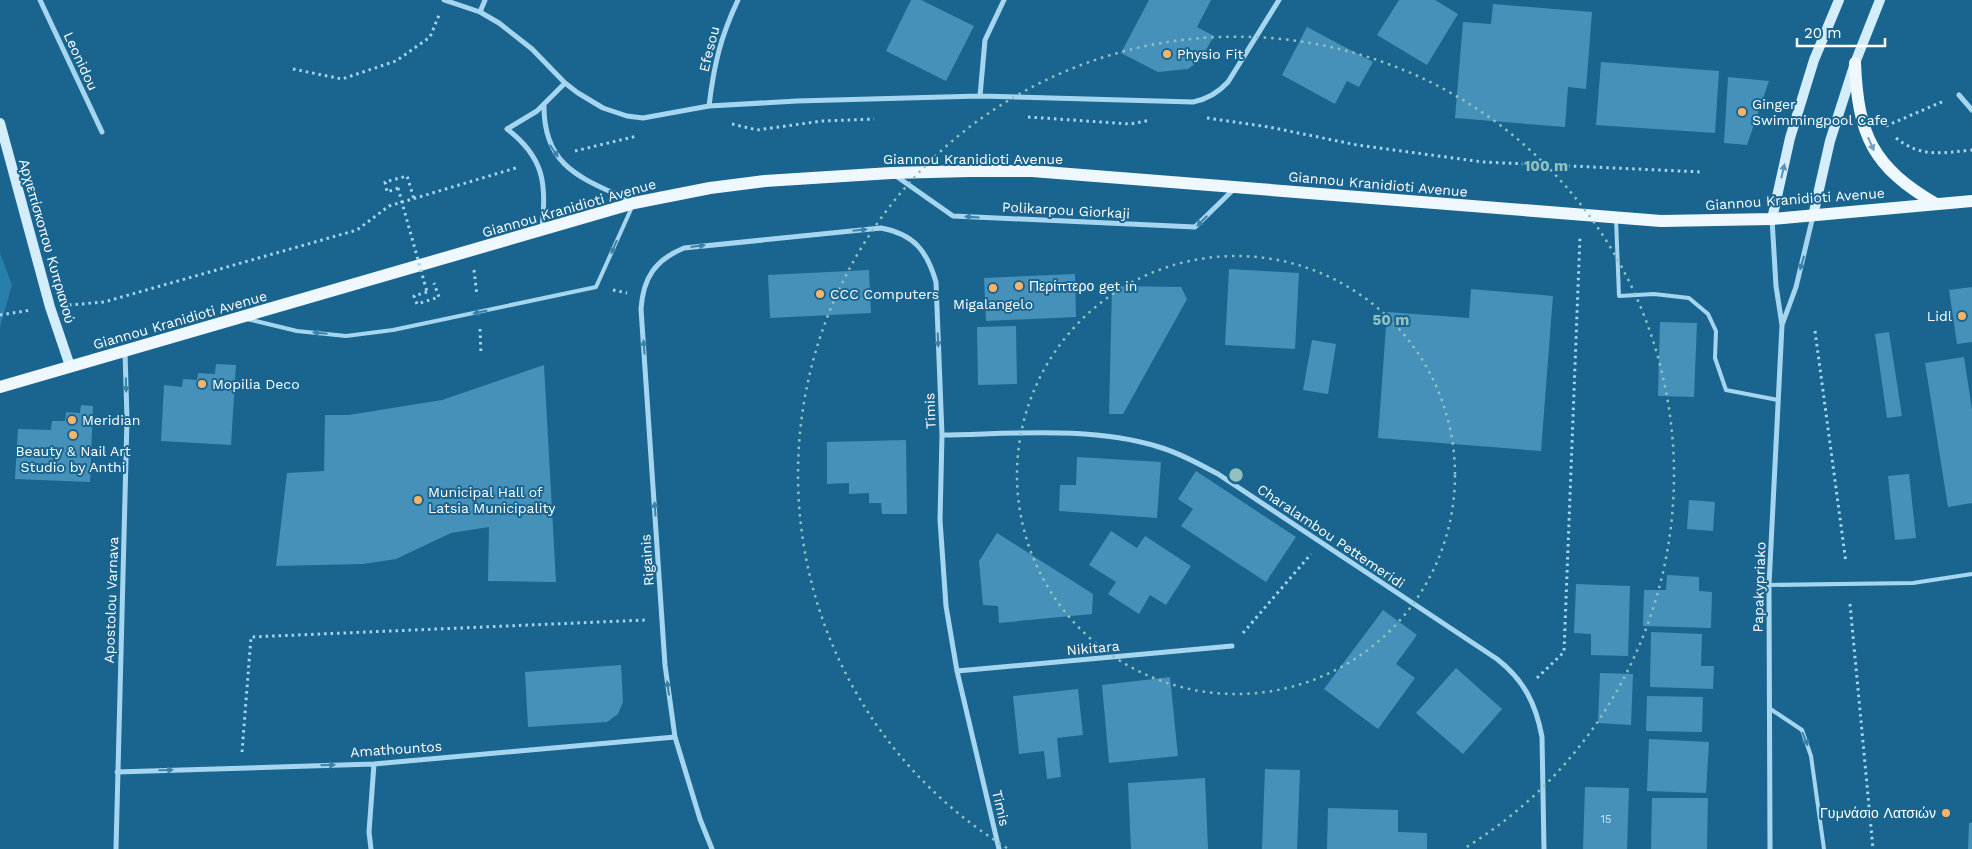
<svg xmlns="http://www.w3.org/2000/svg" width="1972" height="849" font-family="'Work Sans',sans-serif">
	<rect width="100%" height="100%" fill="#196590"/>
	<path fill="#287fac" d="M 0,253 L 12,285 L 0,327 Z"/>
	<path fill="#4591b9" d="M 911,0 L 921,0 L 974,26 L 946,81 L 886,51 Z
		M 1149,0 L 1211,0 L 1197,27 L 1214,36 L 1200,60 L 1188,69 L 1158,72 L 1121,53 Z
		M 1399,0 L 1435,0 L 1458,14 L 1427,65 L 1377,35 Z
		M 1493,4 L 1592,12 L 1586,89 L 1568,87 L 1565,127 L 1455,118 L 1463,22 L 1491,24 Z
		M 1307,27 L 1373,62 L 1359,87 L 1347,81 L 1335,104 L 1282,75 Z
		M 1601,62 L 1719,71 L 1715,133 L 1596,125 Z
		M 1728,77 L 1769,81 L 1747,145 L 1724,143 Z
		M 1229,269 L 1299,273 L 1295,349 L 1225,345 Z
		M 869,270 L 871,313 L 770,318 L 768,275 Z
		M 1075,274 L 1076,317 L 986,321 L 984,278 Z
		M 1112,286 L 1181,287 L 1187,299 L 1123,414 L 1109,414 Z
		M 1972,287 L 1972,342 L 1957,344 L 1949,290 Z
		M 1471,289 L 1553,296 L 1541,451 L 1378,438 L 1387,312 L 1469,318 Z
		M 1660,322 L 1697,323 L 1694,397 L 1658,396 Z
		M 1016,326 L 1017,384 L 978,385 L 977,327 Z
		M 1889,332 L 1902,416 L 1887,418 L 1875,334 Z
		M 1312,340 L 1336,344 L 1328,394 L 1303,390 Z
		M 1964,357 L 1972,410 L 1972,503 L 1948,507 L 1925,363 Z
		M 216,364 L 236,365 L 231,445 L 161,441 L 164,385 L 182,387 L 183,379 L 197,380 L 198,373 L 215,374 Z
		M 544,365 L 556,582 L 488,581 L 489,527 L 451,533 L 396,559 L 363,564 L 276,566 L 287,473 L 324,471 L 325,415 L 349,415 L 442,400 Z
		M 81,405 L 93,406 L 90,482 L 15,479 L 18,429 L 51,430 L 52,421 L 65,421 L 66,412 L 80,413 Z
		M 906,440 L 907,514 L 882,514 L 881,503 L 869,503 L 869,493 L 849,494 L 849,483 L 827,484 L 827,442 Z
		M 1077,457 L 1161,462 L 1157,518 L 1059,511 L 1060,485 L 1076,485 Z
		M 1196,471 L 1296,537 L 1266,582 L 1181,526 L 1193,509 L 1178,499 Z
		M 1909,474 L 1916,538 L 1895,540 L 1888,476 Z
		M 1689,500 L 1715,502 L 1713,531 L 1687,529 Z
		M 1111,531 L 1137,548 L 1145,536 L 1191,566 L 1166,605 L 1150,595 L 1139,614 L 1108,594 L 1116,582 L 1089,565 Z
		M 997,533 L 1093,594 L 1092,614 L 999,623 L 998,606 L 983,605 L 979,561 Z
		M 1667,575 L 1699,577 L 1699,591 L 1712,592 L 1711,628 L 1643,626 L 1644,590 L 1666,590 Z
		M 1576,584 L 1630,586 L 1628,656 L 1591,655 L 1591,634 L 1574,633 Z
		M 1383,610 L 1417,635 L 1396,664 L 1415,678 L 1378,729 L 1324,689 Z
		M 1651,632 L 1702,634 L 1701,666 L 1714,666 L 1713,689 L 1650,687 Z
		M 621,665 L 623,702 L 618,714 L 607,722 L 528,727 L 525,672 Z
		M 1456,668 L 1502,709 L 1463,754 L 1416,713 Z
		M 1600,673 L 1633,674 L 1631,725 L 1598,723 Z
		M 1170,677 L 1178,756 L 1109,763 L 1102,685 Z
		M 1078,689 L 1083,735 L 1057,738 L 1061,777 L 1047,779 L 1044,751 L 1019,754 L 1013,696 Z
		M 1647,696 L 1703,697 L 1702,732 L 1646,731 Z
		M 1649,739 L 1709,742 L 1706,793 L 1647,791 Z
		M 1265,769 L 1300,770 L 1297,849 L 1262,849 Z
		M 1205,778 L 1208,849 L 1131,849 L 1128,783 Z
		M 1585,787 L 1629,788 L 1627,849 L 1583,849 Z
		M 1652,798 L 1708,798 L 1707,849 L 1651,849 Z
		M 1328,808 L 1398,810 L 1398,832 L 1427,833 L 1427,849 L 1327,849 Z
		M 1969,823 L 1972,823 L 1972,849 L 1968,849 Z"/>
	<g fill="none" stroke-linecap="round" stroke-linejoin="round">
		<path stroke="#a6d6ef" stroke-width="3" stroke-dasharray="2.5 4" stroke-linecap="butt" d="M 293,69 L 342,79 L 396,61 L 430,37 L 439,15
			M 1028,117 L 1130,124 L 1151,120
			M 1207,118 L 1269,127 L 1357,145 L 1483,162 L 1702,172
			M 732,124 L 757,130 L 822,121 L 874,119
			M 1886,126 L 1944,101
			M 1896,138 C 1921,158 1942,153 1972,150
			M 575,151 L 637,136
			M 398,188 L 387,192 L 385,182 L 407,176 L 414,199
			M 474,270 L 477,296
			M 613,290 L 627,293
			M 427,292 L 414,296 L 417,304 L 439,297 L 434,283
			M 69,305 L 104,302 L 357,230 L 389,206 L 519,167
			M 0,315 L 31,310
			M 480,329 L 481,355
			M 1815,331 L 1846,563
			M 1850,604 L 1873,849
			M 1243,633 L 1311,554
			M 1537,678 L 1564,652 L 1580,236
			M 242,752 L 251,637 L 646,620"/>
		<path stroke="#a6d6ef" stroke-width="4" d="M 1616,219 L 1619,296 L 1654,294 L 1689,298 L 1708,314 L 1716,331 L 1715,358 L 1726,390 L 1778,400
			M 247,319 L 297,331 L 346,336 L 393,330 L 596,287 L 632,207
			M 1769,585 L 1913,583 L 1972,574
			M 1769,708 L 1802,730 L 1811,756 L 1824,849"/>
		<path stroke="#a6d6ef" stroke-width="5" d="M 40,0 L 102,132
			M 444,0 L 480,12 L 499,23 L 532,49 L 565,83 L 578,93 L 603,108 L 627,116 L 643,118 L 709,106 L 797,101 L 980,96 L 1193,102 C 1208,99 1218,93 1228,82 L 1279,0
			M 480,12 L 485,0
			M 1959,95 L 1972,110
			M 980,96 L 985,40 L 1004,0
			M 544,104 C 543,167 581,178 631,201
			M 709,106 C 714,65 720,38 738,0
			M 896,176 L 953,216 L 1195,227 L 1234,189
			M 542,228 C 547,184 544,157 507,129 L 537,111 L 565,83
			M 1782,325 L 1796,287 L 1813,216
			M 942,435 C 1013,434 1090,426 1159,447 C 1180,453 1199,464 1218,474 L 1497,659 C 1524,680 1536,704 1542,737 L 1544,849
			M 957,671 L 1232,646
			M 117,772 L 374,764 L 675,737
			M 116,849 L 127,419 L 125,352
			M 371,849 L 369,832 L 374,764
			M 712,849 L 700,819 L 675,737 L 665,665 L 641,309 C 643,278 655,260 684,248 L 881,228 C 914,234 927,251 936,282 L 942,435 L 940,520 L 946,606 L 957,671 L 999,849
			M 1770,849 L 1769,585 L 1782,325 L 1776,286 L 1772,219"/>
		<path stroke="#d4edfb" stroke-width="10" d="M 0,123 L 50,307 L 70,366
			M 1813,216 L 1830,141 L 1855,63 L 1880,0
			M 1772,219 L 1790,138 L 1814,60 L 1839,0"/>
		<path stroke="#eff8ff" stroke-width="12" d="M 1855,63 C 1858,136 1873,167 1936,204
			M 0,387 L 634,203 L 710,188 L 765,181 L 891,173 L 970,171 L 1032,171 L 1661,221 L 1772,219 L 1972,201"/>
		<path stroke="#a6d6ef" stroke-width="3" stroke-dasharray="2.5 4" stroke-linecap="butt" d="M 398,188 L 427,292"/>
	</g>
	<defs><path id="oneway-solid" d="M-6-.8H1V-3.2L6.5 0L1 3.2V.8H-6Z" transform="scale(1.25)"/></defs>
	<use fill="#6fa0bc" href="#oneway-solid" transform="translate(1871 144) rotate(66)"/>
	<g fill="#3c81a8">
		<use href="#oneway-solid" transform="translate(554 151) rotate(56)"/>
		<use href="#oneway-solid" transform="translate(972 217) rotate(-177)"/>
		<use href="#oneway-solid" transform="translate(1202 221) rotate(135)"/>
		<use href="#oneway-solid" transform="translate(860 230) rotate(-6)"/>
		<use href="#oneway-solid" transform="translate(698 246) rotate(-7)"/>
		<use href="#oneway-solid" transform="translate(614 247) rotate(114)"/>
		<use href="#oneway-solid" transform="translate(1802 263) rotate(106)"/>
		<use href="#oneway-solid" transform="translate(480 312) rotate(168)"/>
		<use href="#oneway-solid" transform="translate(320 333) rotate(-175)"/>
		<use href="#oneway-solid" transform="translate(938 340) rotate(88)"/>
		<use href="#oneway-solid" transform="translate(644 347) rotate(-94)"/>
		<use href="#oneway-solid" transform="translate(126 385) rotate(89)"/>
		<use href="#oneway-solid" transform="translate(655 509) rotate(-94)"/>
		<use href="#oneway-solid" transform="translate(668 688) rotate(-98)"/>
		<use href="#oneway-solid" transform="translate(1805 739) rotate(68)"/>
		<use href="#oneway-solid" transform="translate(328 765) rotate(-2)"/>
		<use href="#oneway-solid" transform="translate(166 770) rotate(-2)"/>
	</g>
	<use fill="#5a95b5" href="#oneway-solid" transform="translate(1783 171) rotate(-77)"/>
	<g fill="none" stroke="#93c1be" stroke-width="2.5" stroke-dasharray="2.5 5">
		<circle cx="1236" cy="475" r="219"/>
		<path d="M1007 848A438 438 0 1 1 1465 848"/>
	</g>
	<g fill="#ffb365" stroke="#196590" stroke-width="2">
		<circle cx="1167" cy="54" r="5"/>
		<circle cx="1742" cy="112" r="5"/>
		<circle cx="1019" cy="286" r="5"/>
		<circle cx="993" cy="288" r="5"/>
		<circle cx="820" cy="294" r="5"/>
		<circle cx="1962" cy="316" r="5"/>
		<circle cx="202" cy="384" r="5"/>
		<circle cx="72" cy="420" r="5"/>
		<circle cx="73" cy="435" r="5"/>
		<circle cx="418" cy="500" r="5"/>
		<circle cx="1946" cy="813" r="5"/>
	</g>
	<g text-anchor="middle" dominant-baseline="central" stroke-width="4" stroke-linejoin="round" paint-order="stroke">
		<g font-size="11" fill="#d0e4ee">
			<text x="1606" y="819">15</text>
		</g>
		<g font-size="14" fill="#fff" stroke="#196590">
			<text transform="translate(709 49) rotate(-76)">Efesou</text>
			<text transform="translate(81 61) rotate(65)">Leonidou</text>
			<text x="973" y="159">Giannou Kranidioti Avenue</text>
			<text transform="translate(1378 184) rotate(5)">Giannou Kranidioti Avenue</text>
			<text transform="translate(1795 199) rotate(-4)">Giannou Kranidioti Avenue</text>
			<text transform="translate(569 208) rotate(-16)">Giannou Kranidioti Avenue</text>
			<text transform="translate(1066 210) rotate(3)">Polikarpou Giorkaji</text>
			<text transform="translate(47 241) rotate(74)">Αρχιεπίσκοπου Κυπριανού</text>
			<text transform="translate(180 320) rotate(-16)">Giannou Kranidioti Avenue</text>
			<text transform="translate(930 411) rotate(-92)">Timis</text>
			<text transform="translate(1331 536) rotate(34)">Charalambou Pettemeridi</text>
			<text transform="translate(647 560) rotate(-94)">Rigainis</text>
			<text transform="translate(1759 587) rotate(-88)">Papakypriako</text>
			<text transform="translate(111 600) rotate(-88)">Apostolou Varnava</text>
			<text transform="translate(1093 648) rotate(-5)">Nikitara</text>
			<text transform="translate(396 749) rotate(-4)">Amathountos</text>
			<text transform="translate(1001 808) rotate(77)">Timis</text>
		</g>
		<g font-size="14" fill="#fff" stroke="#196590" text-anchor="start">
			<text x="1177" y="54">Physio Fit</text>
			<text x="1752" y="104">Ginger<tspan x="1752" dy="16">Swimmingpool Cafe</tspan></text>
			<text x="1029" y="286">Περίπτερο get in</text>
			<text x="830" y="294">CCC Computers</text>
			<text x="993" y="304" text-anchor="middle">Migalangelo</text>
			<text x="1952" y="316" text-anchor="end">Lidl</text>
			<text x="212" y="384">Mopilia Deco</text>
			<text x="82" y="420">Meridian</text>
			<text x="73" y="451" text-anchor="middle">Beauty &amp; Nail Art<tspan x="73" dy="16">Studio by Anthi</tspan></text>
			<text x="428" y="492">Municipal Hall of<tspan x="428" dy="16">Latsia Municipality</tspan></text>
			<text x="1936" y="813" text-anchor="end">Γυμνάσιο Λατσιών</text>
		</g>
	</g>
	<circle cx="1236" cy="475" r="8" fill="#93c1be" stroke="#196590" stroke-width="2.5"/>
	<g font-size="15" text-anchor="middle" font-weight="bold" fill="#93c1be" stroke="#196590" stroke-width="4" stroke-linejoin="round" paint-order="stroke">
		<text x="1546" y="171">100 m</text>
		<text x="1391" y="325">50 m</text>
	</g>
	<path d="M1797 38v8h88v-8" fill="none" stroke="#ffffff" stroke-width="2.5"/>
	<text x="1804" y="38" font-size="15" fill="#ffffff" stroke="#196590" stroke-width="4" paint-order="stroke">20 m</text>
</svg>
